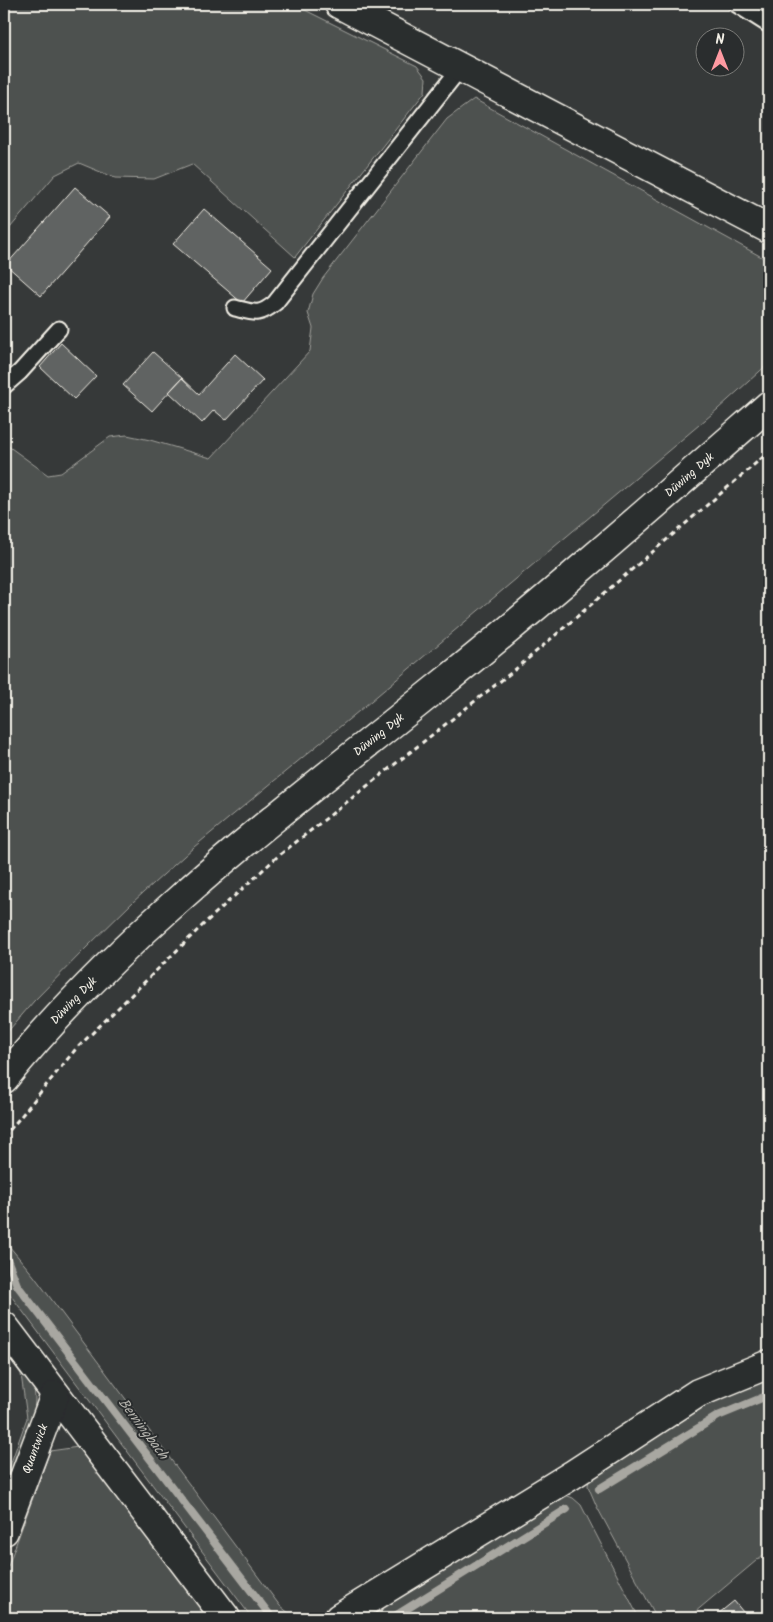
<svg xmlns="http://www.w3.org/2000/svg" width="773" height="1622" font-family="Kalam,sans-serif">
	<rect width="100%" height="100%" fill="#363939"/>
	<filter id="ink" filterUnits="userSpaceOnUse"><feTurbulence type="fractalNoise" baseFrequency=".02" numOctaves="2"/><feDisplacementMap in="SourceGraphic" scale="10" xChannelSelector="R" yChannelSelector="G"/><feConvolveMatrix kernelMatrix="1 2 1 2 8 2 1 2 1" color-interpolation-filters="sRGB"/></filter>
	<g filter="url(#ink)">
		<path fill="#4e514f" stroke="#a1a19c" d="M 4,4 L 293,4 L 417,66 L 426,78 L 425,92 L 295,257 L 192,164 L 154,179 L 115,178 L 79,163 L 55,175 L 4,235 Z
			M 474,99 L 769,261 L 769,363 L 718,409 L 365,706 L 194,847 L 133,902 L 86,948 L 34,1001 L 4,1036 L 4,443 L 48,475 L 61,473 L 110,437 L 127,435 L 150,440 L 211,458 L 310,351 L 313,328 L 308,313 L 313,294 L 323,278 L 447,119 Z
			M 4,1240 L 34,1276 L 280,1606 L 295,1618 L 252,1618 L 6,1289 L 4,1283 Z
			M 4,1335 L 34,1383 L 35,1399 L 34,1419 L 4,1502 L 4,1482 L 27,1418 L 21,1374 L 4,1351 Z
			M 769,1378 L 769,1550 L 688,1618 L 657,1618 L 597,1507 L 588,1486 L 589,1478 L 711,1402 Z
			M 78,1447 L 210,1618 L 4,1618 L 4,1577 L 50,1451 Z
			M 563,1494 L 573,1498 L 581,1505 L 639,1618 L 361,1618 Z"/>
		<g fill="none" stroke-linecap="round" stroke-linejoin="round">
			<path stroke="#a8a7a1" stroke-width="8" d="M 4,1251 L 17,1285 L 272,1618
				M 599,1489 L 718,1416 L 769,1395
				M 392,1618 L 567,1509"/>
		</g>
		<path fill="#616362" stroke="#f4f1e8" d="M 75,187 L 110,217 L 41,296 L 6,265 Z
			M 204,209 L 272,268 L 242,303 L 173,244 Z
			M 61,343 L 96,376 L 74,399 L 40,367 Z
			M 153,352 L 182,378 L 152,411 L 123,385 Z
			M 235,354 L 263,380 L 226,420 L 214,410 L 202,423 L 169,392 L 182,378 L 199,394 Z
			M 734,1601 L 748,1618 L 713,1618 Z"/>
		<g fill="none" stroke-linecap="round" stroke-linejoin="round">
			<g stroke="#f4f1e8" stroke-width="19">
				<path id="service" d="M 736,4 L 769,25
					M 235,308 C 255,313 259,316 275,303 L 461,67
					M 4,386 L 20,372 L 59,329"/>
			</g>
			<g stroke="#f4f1e8" stroke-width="31">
				<g id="minor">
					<path d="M 339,4 L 769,229"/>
					<path d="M 4,1326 L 226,1618"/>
					<path id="s1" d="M 4,1531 L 55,1395"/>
					<path d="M 339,1618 L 572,1475 L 698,1393 L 769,1364"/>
				</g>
			</g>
			<g stroke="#f4f1e8" stroke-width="31">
				<g id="tertiary">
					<path id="s2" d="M 4,1079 C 126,928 283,812 433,691 C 548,599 658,502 769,405"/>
				</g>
			</g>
			<path stroke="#f4f1e8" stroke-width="3" stroke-dasharray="5 4" stroke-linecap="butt" d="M 4,1137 L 75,1050 L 206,922 L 277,857 L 517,668 L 769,452"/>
			<use href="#service" stroke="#2a2d2e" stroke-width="15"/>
			<use href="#minor" stroke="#2a2d2e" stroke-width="28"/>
			<use href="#tertiary" stroke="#2a2d2e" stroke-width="28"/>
		</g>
	</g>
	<g text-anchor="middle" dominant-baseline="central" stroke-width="4" stroke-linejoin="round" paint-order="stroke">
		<g font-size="12" fill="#f4f1e8" stroke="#2a2d2e">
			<text stroke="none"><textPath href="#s2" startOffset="915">Düwing Dyk</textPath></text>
			<text stroke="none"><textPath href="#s2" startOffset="510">Düwing Dyk</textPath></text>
			<text stroke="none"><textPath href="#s2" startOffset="105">Düwing Dyk</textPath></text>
			<text stroke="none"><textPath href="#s1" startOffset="88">Quantwick</textPath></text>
		</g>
		<g font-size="14" font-style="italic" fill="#b4b3ad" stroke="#2a2d2e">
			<text transform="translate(143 1429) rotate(53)">Berningbach</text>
		</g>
	</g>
	<rect width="773" height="1622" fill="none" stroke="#2a2d2e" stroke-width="20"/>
	<rect x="10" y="10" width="753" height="1602" fill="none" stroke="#f4f1e8" stroke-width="2" filter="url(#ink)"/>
	<g transform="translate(720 52)"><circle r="24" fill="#2a2d2e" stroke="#7b7b78"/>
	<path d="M0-4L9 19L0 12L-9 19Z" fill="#ff9aa2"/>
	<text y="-8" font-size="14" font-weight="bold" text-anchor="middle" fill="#f4f1e8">N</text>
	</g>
</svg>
